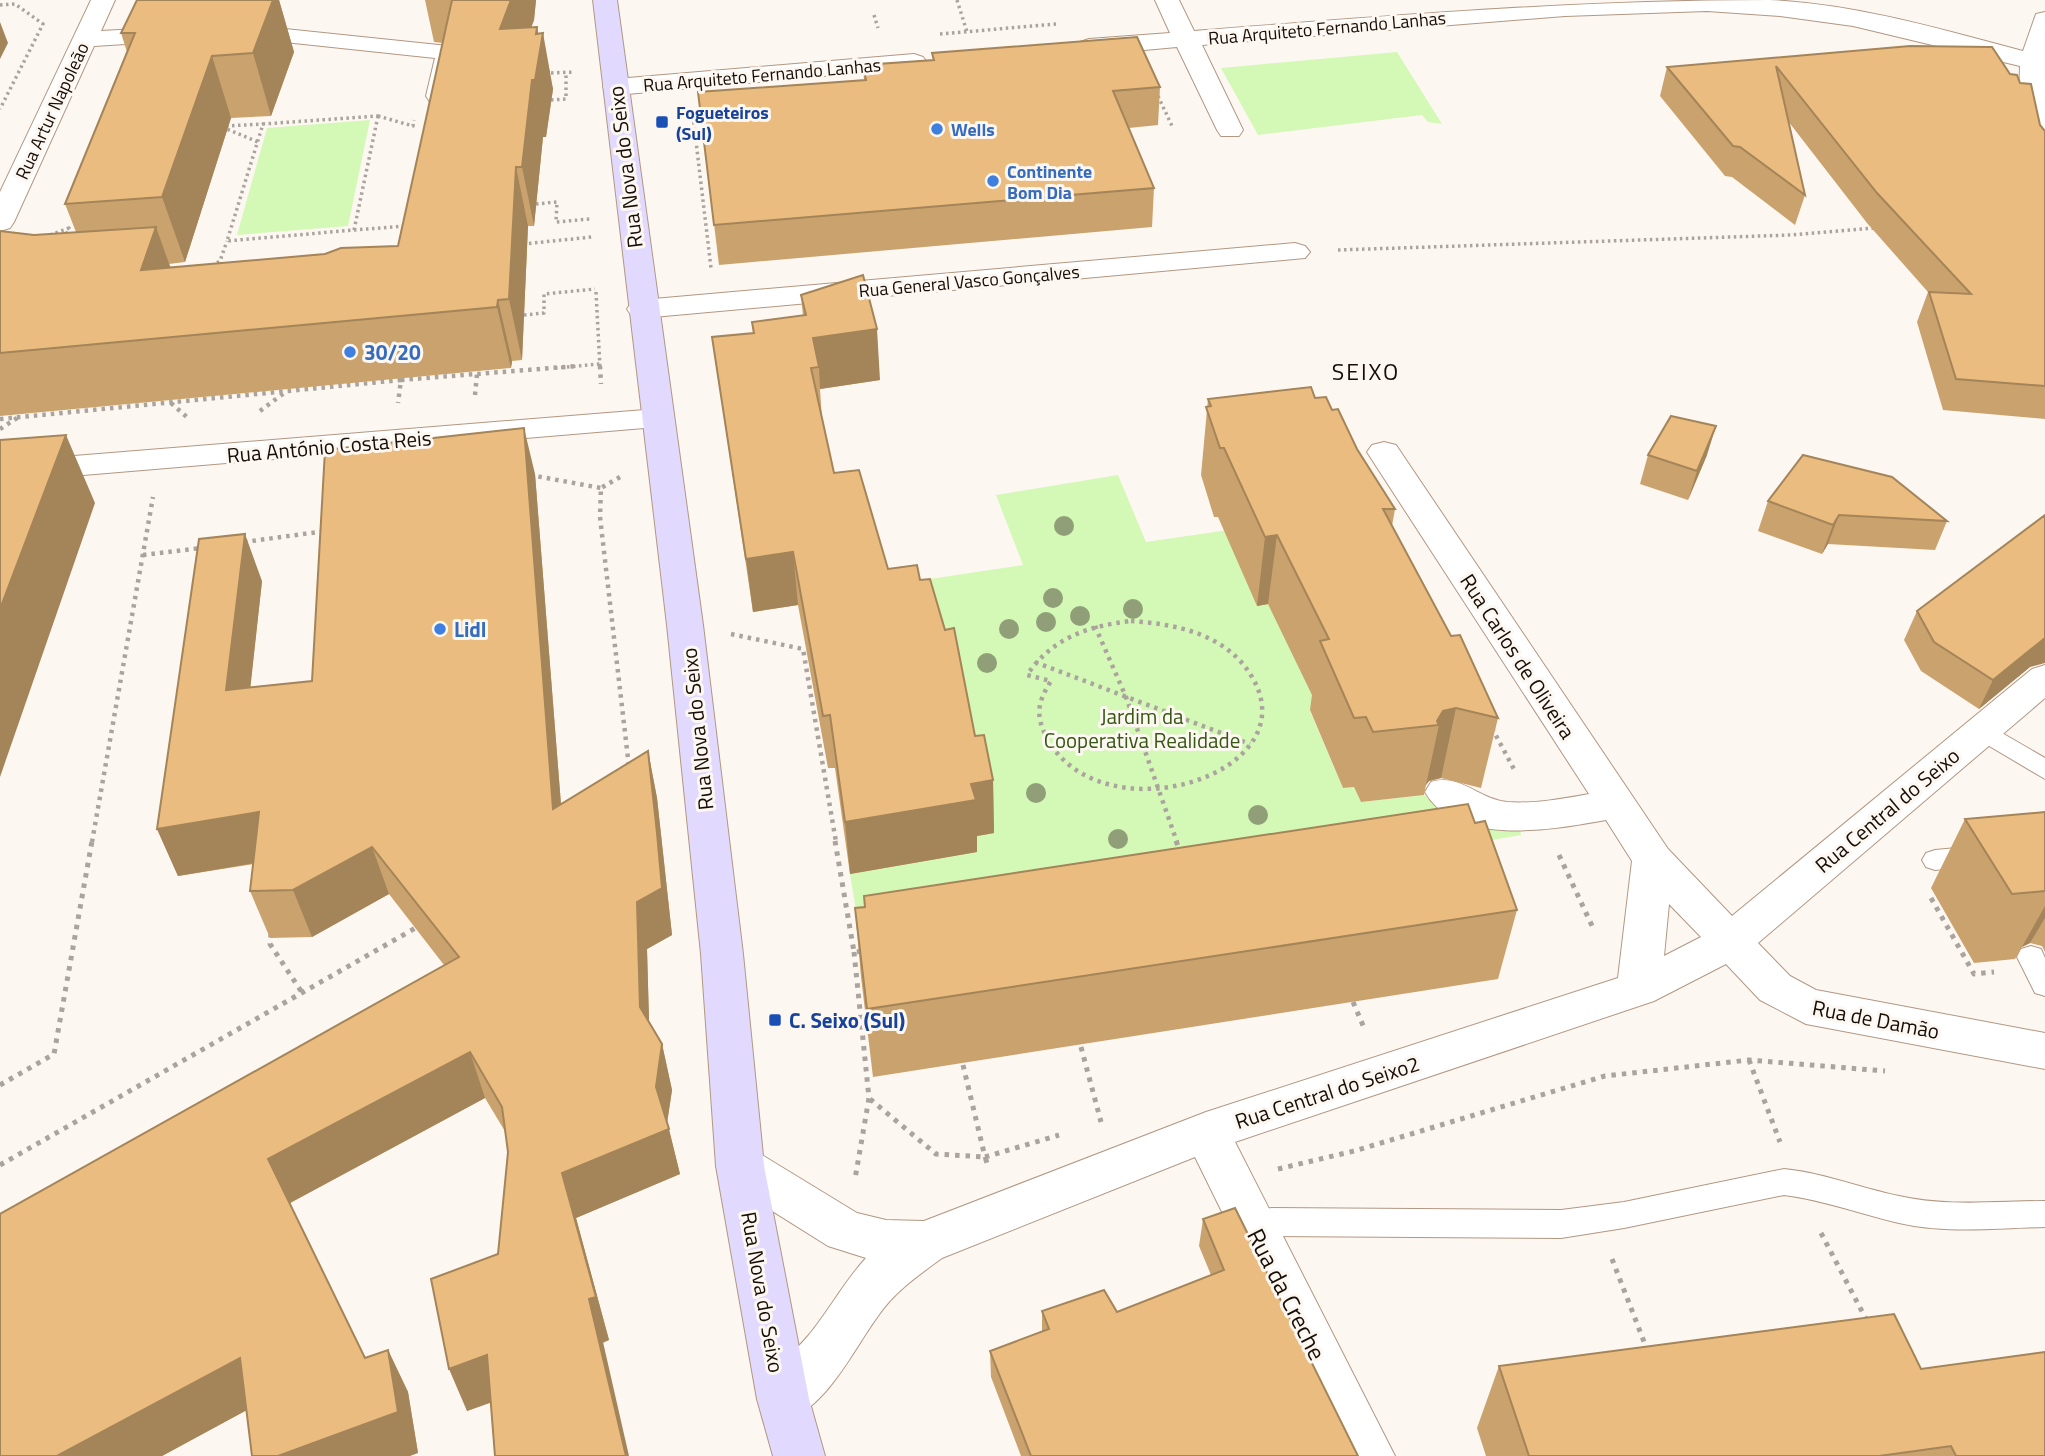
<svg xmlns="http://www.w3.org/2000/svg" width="2045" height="1456" font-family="'Titillium Web',sans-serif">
	<rect width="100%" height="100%" fill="#fdf7f2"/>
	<path fill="#d4f8b6" d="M 1397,52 L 1442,124 L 1428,122 L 1422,115 L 1258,135 L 1221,68 Z
		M 370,120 L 348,226 L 237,235 L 267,128 Z
		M 1118,475 L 1146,542 L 1235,529 L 1319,708 L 1310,711 L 1343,788 L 1354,787 L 1361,802 L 1426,795 L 1485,824 L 1519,823 L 1521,835 L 862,947 L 850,874 L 977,852 L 930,579 L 1023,565 L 996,495 Z"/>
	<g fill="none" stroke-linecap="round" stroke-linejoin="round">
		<g stroke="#b29782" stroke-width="2">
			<path id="service" d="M 1983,722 L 2045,758 L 2045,779 L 1974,737 L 1971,731 L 1974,725 Z
				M 2045,840 L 2045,860 L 1935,870 L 1926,867 L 1922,860 L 1926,853 L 1935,850 Z
				M 2031,946 L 2041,949 L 2045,958 L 2045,996 L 2035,993 L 2017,957 L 2021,949 Z
				M 1784,1169 C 1824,1173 1860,1188 1899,1196 C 1947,1207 1997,1201 2045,1201 L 2045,1227 C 1997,1228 1947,1234 1899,1223 C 1860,1214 1824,1200 1784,1195 L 1624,1228 L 1561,1238 L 1251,1236 L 1240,1232 L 1236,1222 L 1240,1212 L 1251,1208 L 1561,1210 L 1624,1202 Z"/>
		</g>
		<g stroke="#b29782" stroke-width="2">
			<path id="minor" d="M 91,0 L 115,0 L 101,31 L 173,27 L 182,29 L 185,34 L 182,39 L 173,41 L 94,46 L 14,222 L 10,228 L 0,231 L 0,192 Z
				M 1155,0 L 1179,0 L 1194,31 C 1385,16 1578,0 1769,0 C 1855,4 1941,29 2023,51 L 2036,14 L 2045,12 L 2045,162 L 2035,160 L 2031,154 L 2019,97 L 2020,66 L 1853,26 L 1780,16 L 1707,11 L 1565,16 L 1202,45 L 1243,130 L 1239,136 L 1221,136 L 1217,130 L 1177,47 L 1089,55 L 1080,52 L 1076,47 L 1080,42 L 1089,39 L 1170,33 Z
				M 237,24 L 458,47 L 462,52 L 452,96 L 448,102 L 430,102 L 426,96 L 435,58 L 228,36 L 225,31 L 228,26 Z
				M 914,54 L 923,57 L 927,62 L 923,67 L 616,95 L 607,93 L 603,87 L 607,81 L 616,79 Z
				M 1295,243 L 1305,246 L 1310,252 L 1305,258 L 642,318 L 631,315 L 627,309 L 631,303 L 642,300 Z
				M 657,409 L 668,412 L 673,419 L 668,426 L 0,482 L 0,462 Z
				M 1384,442 L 1396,445 L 1668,849 L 1732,916 L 2032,669 L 2045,665 L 2045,698 L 1758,943 L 1790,976 L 1816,990 L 2045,1033 L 2045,1069 L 1806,1024 L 1760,1000 L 1726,964 L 1654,1001 L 1235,1142 L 1395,1456 L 1342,1456 L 1195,1157 L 942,1258 C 919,1275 895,1291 878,1316 C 851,1353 828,1406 783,1423 L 765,1416 L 757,1399 C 768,1373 790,1357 808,1336 C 829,1311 843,1283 866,1258 L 828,1246 L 723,1180 L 716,1166 L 723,1152 L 740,1146 L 757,1152 L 857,1213 L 886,1220 L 924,1221 L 1206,1112 L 1618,978 L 1632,861 L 1606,820 C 1555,829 1457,848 1425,792 L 1431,782 C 1460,773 1478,799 1507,802 C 1534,804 1562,799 1589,794 L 1367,452 L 1372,445 ZM 1669,904 L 1701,937 L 1664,956 Z"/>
		</g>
		<g stroke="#b29782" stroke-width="2">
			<path id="secondary" d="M 593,0 L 617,0 L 703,625 L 743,954 L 764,1166 L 809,1399 L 825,1456 L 773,1456 L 757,1399 L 716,1166 L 701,954 L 667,625 Z"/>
		</g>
		<path stroke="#aba49e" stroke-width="3.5" stroke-dasharray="2.5 3.5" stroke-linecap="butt" d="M 957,0 L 967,32
			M 0,5 L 15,4 L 43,24 L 0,109
			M 874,15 L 878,28
			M 940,34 L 1056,24
			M 548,70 L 548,73 L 575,72
			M 1158,96 L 1172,126
			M 551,100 L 566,99 L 566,73
			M 378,116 L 413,126 L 414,120
			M 378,116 L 354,230 L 227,241 L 263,124 Z
			M 693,116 L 711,268
			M 226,126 L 263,124
			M 222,127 L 258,142
			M 536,204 L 557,202 L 556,222 L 590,219
			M 354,230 L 406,226
			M 50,235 L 69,228 L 65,237
			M 523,244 L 592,237
			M 1338,250 L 1791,235 L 1875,228
			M 212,266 L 220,261 L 227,241
			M 596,292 L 600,368
			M 524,315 L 544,313 L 544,294 L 595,289
			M 555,368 L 600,364"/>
		<path stroke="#aba49e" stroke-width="4.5" stroke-dasharray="3.5 5" stroke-linecap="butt" d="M 600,366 L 601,384
			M 401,380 L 577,366
			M 475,395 L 477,374
			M 171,403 L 188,418
			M 260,411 L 284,393
			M 0,419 L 401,380 L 398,403
			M 0,429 L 17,418
			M 530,475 L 601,488
			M 620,477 L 601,488 L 600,517 L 629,767
			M 244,542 L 326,531
			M 143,555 L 201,548
			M 1131,621 C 1176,624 1227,634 1252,677 C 1310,774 1104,838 1048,740 C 1035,716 1037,703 1051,681 L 1027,675 C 1052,638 1088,626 1131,621 Z
			M 1095,626 L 1126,697 L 1177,842
			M 731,634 L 803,649 L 836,842
			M 1035,662 L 1250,744
			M 1492,728 L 1516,773
			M 92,842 L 153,497"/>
		<path stroke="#aba49e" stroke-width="5" stroke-dasharray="4.5 6" stroke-linecap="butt" d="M 835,841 L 854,952 L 863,951
			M 1176,841 L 1180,851
			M 1559,855 L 1594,930
			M 1931,898 L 1974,974 L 1994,972
			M 271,933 L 270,944 L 303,994
			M 854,952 L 869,1098 L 855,1179
			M 1353,1002 L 1365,1030
			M 1081,1047 L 1101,1122
			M 1749,1060 L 1780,1142
			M 963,1065 L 985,1157 L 1059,1135
			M 0,1085 L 54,1054 L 92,841
			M 870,1099 L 936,1154 L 985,1157 L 988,1166
			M 0,1165 L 419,926
			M 1278,1169 L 1354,1151 L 1605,1076 L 1749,1060 L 1885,1071
			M 1821,1233 L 1867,1321
			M 1612,1259 L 1648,1352"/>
		<use href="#service" fill="#fff" fill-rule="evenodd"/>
		<use href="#minor" fill="#fff" fill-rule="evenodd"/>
		<use href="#secondary" fill="#e2d9fe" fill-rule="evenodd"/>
	</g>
	<g fill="#909f78">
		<circle cx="1064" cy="526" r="10"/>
		<circle cx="1053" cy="598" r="10"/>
		<circle cx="1133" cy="609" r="10"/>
		<circle cx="1080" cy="616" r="10"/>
		<circle cx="1046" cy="622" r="10"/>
		<circle cx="1009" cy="629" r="10"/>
		<circle cx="987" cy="663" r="10"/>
		<circle cx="1036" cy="793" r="10"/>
		<circle cx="1258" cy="815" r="10"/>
		<circle cx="1118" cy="839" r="10"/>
	</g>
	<path fill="#caa26d" d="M 279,0 L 294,52 L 271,116 L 231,118 L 185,262 L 169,264 L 171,268 L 325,254 L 398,246 L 443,43 L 434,42 L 425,0 L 536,0 L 534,20 L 531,27 L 538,34 L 553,89 L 546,137 L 543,137 L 534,226 L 528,226 L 522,360 L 512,361 L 511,368 L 0,416 L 0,231 L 34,235 L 76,232 L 65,204 L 127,52 L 121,33 Z
		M 1910,46 L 2010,74 L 2020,83 L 2040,125 L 2045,131 L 2045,419 L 1943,410 L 1917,322 L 1928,292 L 1867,223 L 1788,121 L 1805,195 L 1795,225 L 1732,177 L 1725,176 L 1660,96 L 1667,67 Z
		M 932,53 L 1160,87 L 1158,125 L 1129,128 L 1154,188 L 1152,227 L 719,265 L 698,92 L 864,80 L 863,65 L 933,60 Z
		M 801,295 L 880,380 L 820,389 L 822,419 L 834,473 L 888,569 L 920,580 L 975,736 L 993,780 L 994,833 L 977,836 L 977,852 L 850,874 L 835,768 L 828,768 L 798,605 L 753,612 L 712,337 L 753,333 L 752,322 L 803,316 Z
		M 1315,398 L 1332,410 L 1395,509 L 1392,526 L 1451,636 L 1498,718 L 1481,788 L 1441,778 L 1429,781 L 1426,785 L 1424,795 L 1361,802 L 1354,787 L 1343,788 L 1310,710 L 1312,695 L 1268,604 L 1257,606 L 1218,517 L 1214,517 L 1201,475 L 1208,399 Z
		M 1648,455 L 1707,455 L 1688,500 L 1640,484 Z
		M 535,474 L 561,804 L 648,751 L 657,798 L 672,935 L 647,949 L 649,1023 L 662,1044 L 672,1090 L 667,1123 L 680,1174 L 576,1218 L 609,1340 L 491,1402 L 467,1411 L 498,1254 L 508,1152 L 506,1133 L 485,1098 L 290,1203 L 365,1358 L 388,1350 L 408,1392 L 418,1453 L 247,1410 L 162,1456 L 0,1456 L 444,965 L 389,894 L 312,937 L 270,938 L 250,891 L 254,864 L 178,876 L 157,829 L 262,581 L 250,687 L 312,681 Z
		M 1768,501 L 1947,521 L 1935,550 L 1828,544 L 1822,554 L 1758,531 Z
		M 1917,611 L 2030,667 L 1979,709 L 1921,671 L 1904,640 Z
		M 2045,812 L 2045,952 L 2042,946 L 2030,943 L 2022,947 L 2015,959 L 1974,963 L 1931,888 L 1965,819 Z
		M 1475,823 L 1517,910 L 1498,979 L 873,1077 L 861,977 L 855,908 Z
		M 1203,1219 L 1358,1456 L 1021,1456 L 991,1377 L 990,1351 L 1042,1331 L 1042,1311 L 1117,1312 L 1211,1275 L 1199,1246 Z
		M 1499,1366 L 1921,1369 L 2045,1456 L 1486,1456 L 1477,1428 Z"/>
	<path fill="#a48459" d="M 262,0 L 279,0 L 294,52 L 271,116 L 253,53 Z
		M 511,0 L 536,0 L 534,20 L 511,84 L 500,29 Z
		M 0,22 L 8,43 L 0,59 Z
		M 537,27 L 541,47 L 543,33 L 553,89 L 546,137 L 543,137 L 534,226 L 522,167 Z
		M 212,56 L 231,118 L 185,262 L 162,197 Z
		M 516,167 L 528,226 L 522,360 L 509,299 Z
		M 156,227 L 177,286 L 141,270 Z
		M 498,300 L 512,361 L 511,368 L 497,307 Z
		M 877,329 L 880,380 L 820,389 L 819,367 L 813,338 Z
		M 1716,426 L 1707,455 L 1688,500 L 1697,471 Z
		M 524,428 L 535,474 L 565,856 L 553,809 Z
		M 66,435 L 95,503 L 0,777 L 0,609 Z
		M 1839,515 L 1828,544 L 1822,554 L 1833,525 Z
		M 245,534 L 262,581 L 245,737 L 226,690 Z
		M 1277,535 L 1268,604 L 1257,606 L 1265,537 Z
		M 793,552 L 798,605 L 753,612 L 746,559 Z
		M 2045,638 L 2045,663 L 2030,667 L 1979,709 L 1993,680 Z
		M 1456,708 L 1441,778 L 1429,781 L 1426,785 L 1439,725 L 1437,721 L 1443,711 Z
		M 648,751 L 657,798 L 672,935 L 647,949 L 650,1053 L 640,1007 L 637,902 Z
		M 993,780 L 994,833 L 977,836 L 977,852 L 850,874 L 845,822 L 971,784 Z
		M 259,812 L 278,859 L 178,876 L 157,829 Z
		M 372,847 L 389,894 L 312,937 L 293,890 Z
		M 2045,906 L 2045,918 L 2030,943 L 2022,947 Z
		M 662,1044 L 672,1090 L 666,1130 L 669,1129 L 680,1174 L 576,1218 L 609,1340 L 603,1342 L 629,1456 L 626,1456 L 589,1299 L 562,1173 L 656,1087 Z
		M 470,1052 L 485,1098 L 290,1203 L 268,1159 Z
		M 388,1350 L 408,1392 L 418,1453 L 410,1456 L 278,1456 Z
		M 487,1355 L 504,1398 L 467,1411 L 449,1369 Z
		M 240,1358 L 265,1400 L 162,1456 L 57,1456 Z"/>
	<path fill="#ebbc7f" stroke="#a48459" stroke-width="2" d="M 137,0 L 273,0 L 253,53 L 212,56 L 162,197 L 65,204 L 135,33 L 121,33 Z
		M 452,0 L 511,0 L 500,29 L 537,27 L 536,34 L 543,33 L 535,80 L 532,80 L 522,167 L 516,167 L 509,299 L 498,300 L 497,307 L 0,353 L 0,231 L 34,235 L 156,227 L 141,270 L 325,254 L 341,248 L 398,246 Z
		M 1137,37 L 1160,87 L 1113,91 L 1154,188 L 714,225 L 698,92 L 866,80 L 863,65 L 934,60 L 932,53 Z
		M 1910,46 L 1992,47 L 2010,74 L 2017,75 L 2020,83 L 2031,84 L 2040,125 L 2045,131 L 2045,386 L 1956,379 L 1929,292 L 1971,294 L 1877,193 L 1776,66 L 1805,195 L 1740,147 L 1733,146 L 1667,67 Z
		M 863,275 L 877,329 L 813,338 L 819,367 L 811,368 L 834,473 L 859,470 L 888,569 L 917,565 L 920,580 L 930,579 L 945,630 L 954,628 L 975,736 L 984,735 L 993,780 L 971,784 L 976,800 L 845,822 L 830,715 L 823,716 L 793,552 L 746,559 L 712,337 L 754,333 L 752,322 L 806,315 L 801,295 Z
		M 1311,387 L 1315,398 L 1326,397 L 1332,410 L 1338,409 L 1357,449 L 1395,509 L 1383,509 L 1451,636 L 1460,635 L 1498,718 L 1456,708 L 1443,711 L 1437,721 L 1439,725 L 1373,732 L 1366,717 L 1354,718 L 1320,641 L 1329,639 L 1277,535 L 1265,537 L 1224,448 L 1220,448 L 1206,407 L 1211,406 L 1208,399 Z
		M 1671,416 L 1716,426 L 1697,471 L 1648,455 Z
		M 524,428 L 553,809 L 648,751 L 657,833 L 662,888 L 637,902 L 640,1007 L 662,1044 L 656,1087 L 669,1129 L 562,1173 L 596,1297 L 589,1299 L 626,1456 L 495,1456 L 487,1355 L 449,1369 L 431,1279 L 498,1254 L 508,1152 L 502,1107 L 470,1052 L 268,1159 L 365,1358 L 388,1350 L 398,1412 L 278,1456 L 252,1456 L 240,1358 L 57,1456 L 0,1456 L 0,1214 L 459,957 L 372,847 L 293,890 L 250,891 L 259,812 L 157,829 L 199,539 L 245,534 L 226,690 L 312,681 L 325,450 Z
		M 66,435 L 0,609 L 0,440 Z
		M 1803,455 L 1892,477 L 1947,521 L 1839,515 L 1833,525 L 1768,501 Z
		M 2045,515 L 2045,638 L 1993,680 L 1934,642 L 1917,611 Z
		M 1468,804 L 1475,823 L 1485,821 L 1517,910 L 867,1009 L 855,908 L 865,907 L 864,896 Z
		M 2045,812 L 2045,891 L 2012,894 L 1965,819 Z
		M 1235,1208 L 1358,1456 L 1031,1456 L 990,1351 L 1049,1329 L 1042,1311 L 1104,1290 L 1117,1312 L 1224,1270 L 1203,1219 Z
		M 1894,1314 L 1921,1369 L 2045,1352 L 2045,1456 L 1956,1456 L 1951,1446 L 1879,1456 L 1529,1456 L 1499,1366 Z"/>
	<g fill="#1a4fb4" stroke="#fdf7f2" stroke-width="2.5">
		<rect x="655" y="115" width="14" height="14" rx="3.5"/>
		<rect x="768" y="1013" width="14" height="14" rx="3.5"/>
	</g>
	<g fill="#3f7fe0" stroke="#fdf7f2" stroke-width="2.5">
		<circle cx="937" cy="129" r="7"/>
		<circle cx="993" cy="181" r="7"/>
		<circle cx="350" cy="352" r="7"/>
		<circle cx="440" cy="629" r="7"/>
	</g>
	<g text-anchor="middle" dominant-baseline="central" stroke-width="6" stroke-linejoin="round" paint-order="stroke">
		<g font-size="18" fill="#160d06" stroke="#fdf7f2">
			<text transform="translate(1327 28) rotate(-5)">Rua Arquiteto Fernando Lanhas</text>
			<text transform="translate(762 75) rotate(-5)">Rua Arquiteto Fernando Lanhas</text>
			<text transform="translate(52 111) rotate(-65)">Rua Artur Napoleão</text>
			<text transform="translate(969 281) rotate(-5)">Rua General Vasco Gonçalves</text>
		</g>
		<g font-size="18" font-weight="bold" fill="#164399" stroke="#fdf7f2" text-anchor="start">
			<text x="676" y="112">Fogueteiros<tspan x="676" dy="21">(Sul)</tspan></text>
		</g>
		<g font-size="18" font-weight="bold" fill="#366cbe" stroke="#fdf7f2" text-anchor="start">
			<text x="951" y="129">Wells</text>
			<text x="1007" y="171">Continente<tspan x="1007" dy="21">Bom Dia</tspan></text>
		</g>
		<g font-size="21" fill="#160d06" stroke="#fdf7f2">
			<text transform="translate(625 167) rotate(-97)">Rua Nova do Seixo</text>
			<text transform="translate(329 446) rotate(-5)">Rua António Costa Reis</text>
			<text transform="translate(1518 656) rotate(57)">Rua Carlos de Oliveira</text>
			<text transform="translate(697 729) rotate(-96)">Rua Nova do Seixo</text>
			<text transform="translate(1887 810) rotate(-40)">Rua Central do Seixo</text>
			<text transform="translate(1876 1019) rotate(11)">Rua de Damão</text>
			<text transform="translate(1327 1092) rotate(-18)">Rua Central do Seixo2</text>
			<text transform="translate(763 1292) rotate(80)">Rua Nova do Seixo</text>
		</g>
		<g font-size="21" font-weight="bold" fill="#366cbe" stroke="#fdf7f2" text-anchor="start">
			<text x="364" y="352">30/20</text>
			<text x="454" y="629">Lidl</text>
		</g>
		<g font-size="21" fill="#375715" stroke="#fdf7f2">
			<text x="1142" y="716">Jardim da<tspan x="1142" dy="24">Cooperativa Realidade</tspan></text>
		</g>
		<g font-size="21" font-weight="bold" fill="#164399" stroke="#fdf7f2" text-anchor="start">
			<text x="789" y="1020">C. Seixo (Sul)</text>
		</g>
		<g font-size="23" letter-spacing="2" fill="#160d06" stroke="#fdf7f2">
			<text x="1366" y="371">SEIXO</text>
		</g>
		<g font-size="24" fill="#160d06" stroke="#fdf7f2">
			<text transform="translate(1287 1294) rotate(63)">Rua da Creche</text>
		</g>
	</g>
</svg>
